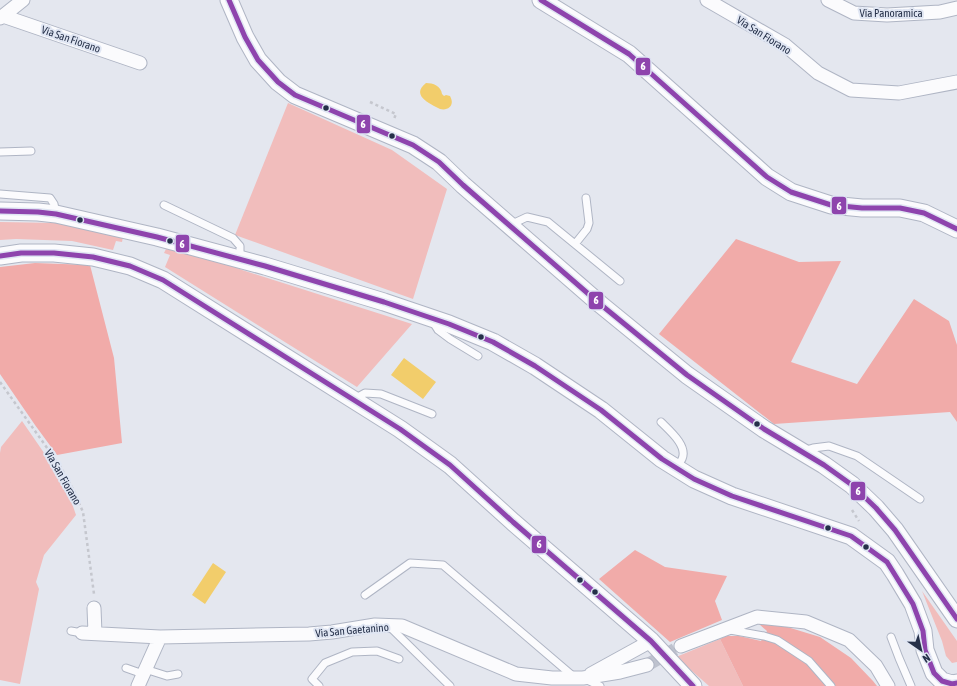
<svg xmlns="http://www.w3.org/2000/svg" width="957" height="686" font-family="'Asap Condensed',sans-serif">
	<rect width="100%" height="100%" fill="#e4e7ef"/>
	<path fill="#f1bdbc" d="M 288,103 L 392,150 L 447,189 L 413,299 L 235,235 Z
		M 0,222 L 56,223 L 91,229 L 123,237 L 122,242 L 116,241 L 113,250 L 72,241 L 16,239 L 0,240 Z
		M 166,249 L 222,261 L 242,270 L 412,324 L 357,387 L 165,267 L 170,255 L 164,253 Z
		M 22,421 L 51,463 L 67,489 L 76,515 L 44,555 L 36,582 L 39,589 L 20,684 L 0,680 L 0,453 L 1,447 Z
		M 922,591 L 957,641 L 957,662 L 952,663 L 946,656 L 942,641 Z
		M 720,639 L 743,686 L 709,686 L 676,657 Z"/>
	<path fill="#f1aba9" d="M 736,239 L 799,262 L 841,261 L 791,362 L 857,384 L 914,299 L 949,321 L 957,345 L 957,422 L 950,412 L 774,424 L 659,334 Z
		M 35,263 L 90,265 L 114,358 L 122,443 L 57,455 L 35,425 L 0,374 L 0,267 Z
		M 635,550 L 665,567 L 727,576 L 715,601 L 722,620 L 670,642 L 599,579 Z
		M 759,624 L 784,626 L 820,637 L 851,658 L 873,681 L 877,686 L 743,686 L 720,639 L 727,636 L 739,636 L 761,641 L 767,631 Z"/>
	<path fill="#f2cd6b" d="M 426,83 C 433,83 441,86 442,94 L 444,96 L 446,95 L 450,96 C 455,105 449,111 440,109 C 438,108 436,107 434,106 C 424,101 413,93 426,83 Z
		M 404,358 L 436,382 L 423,399 L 391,375 Z
		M 213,563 L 226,572 L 205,604 L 192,595 Z"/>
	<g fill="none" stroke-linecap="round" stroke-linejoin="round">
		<path stroke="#bec2ce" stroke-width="13" stroke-dasharray="13 6" stroke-linecap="butt" d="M 647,665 L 681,646"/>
		<g stroke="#afb5c4" stroke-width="9">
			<path id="service" d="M 0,152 L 31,151
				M 0,194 L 50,198 L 54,204 L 56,214
				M 164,205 L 233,238 L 240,246 L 240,259
				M 510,225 L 527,217 L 548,222 L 620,281
				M 575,244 L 587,229 L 589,223 L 586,198
				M 433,322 L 438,330 L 450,339 L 478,356
				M 354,399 L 365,393 L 381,394 L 432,414
				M 661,422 C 670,431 688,446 682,459 C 681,462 677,465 676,467
				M 803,451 L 813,448 L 829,446 L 857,456 L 920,499
				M 365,595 L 410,563 L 443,565 L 574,677
				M 389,626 L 450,686
				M 730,630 L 764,636 L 777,640 L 809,661 L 831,686
				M 71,631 L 82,633
				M 891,637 L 899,658 L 911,686
				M 126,668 L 143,674
				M 145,669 L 167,676 L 178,674
				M 585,679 L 600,686
				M 319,686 L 312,679 L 325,663 L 352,652 L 377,651 L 399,659"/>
		</g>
		<g stroke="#afb5c4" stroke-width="15">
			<path id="minor" d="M 707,0 L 785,45 L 818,73 L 851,90 L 899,93 L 957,82
				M 828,0 L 854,13 L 887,15 L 940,12 L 957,8
				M 3,16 L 140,63
				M 0,18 L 3,16 L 23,0
				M 94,608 L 95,633
				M 82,633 L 160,637 L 309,634 L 332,632 L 375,625 L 402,626 L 516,674 L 552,678 L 583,678 L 620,672 L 647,665
				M 681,646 L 757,617 L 806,622 L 849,640 L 876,666 L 888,686
				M 591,674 L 651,641
				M 138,686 L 160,637"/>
		</g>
		<g stroke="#afb5c4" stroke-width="19">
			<path id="tertiary" d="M 229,0 L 245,37 L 258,60 L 278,82 L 295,95 L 413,145 L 439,162 L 463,185 L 600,304 L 687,375 L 764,429 L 824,465 L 852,485 L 876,508 L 895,530 L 957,619
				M 541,0 L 629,54 L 767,177 L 791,192 L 831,205 L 862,208 L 900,208 L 924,213 L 957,229
				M 0,211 L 38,212 L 56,214 L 157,237 L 265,266 L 384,302 L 449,324 L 493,342 L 535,366 L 601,410 L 662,459 L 694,479 L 732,496 L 851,536 L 887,562 L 895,574 L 913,604 L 923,631 L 925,650 L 934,673 L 942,681 L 952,684 L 957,683
				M 0,256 L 21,253 L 54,253 L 93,257 L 130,266 L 163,280 L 400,429 L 450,465 L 513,522 L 651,641 L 693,686"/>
		</g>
		<path stroke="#c5c7ce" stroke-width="2.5" stroke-dasharray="3 3" stroke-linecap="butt" d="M 370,102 L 396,114 L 394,119
			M 0,382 L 60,466 L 74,491 L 83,512 L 94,594
			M 852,510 L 859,521"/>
		<use href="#service" stroke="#fbfbfd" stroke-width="7"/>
		<use href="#minor" stroke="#fbfbfd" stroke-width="13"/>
		<use href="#tertiary" stroke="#fbfbfd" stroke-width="17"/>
		<g stroke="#e0e6f3" stroke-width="8">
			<path id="bus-1" d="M 229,0 L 245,37 L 258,60 L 278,82 L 295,95 L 413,145 L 439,162 L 463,185 L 600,304 L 687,375 L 764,429 L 824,465 L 852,485 L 876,508 L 895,530 L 957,619
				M 541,0 L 629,54 L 767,177 L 791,192 L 831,205 L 862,208 L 900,208 L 924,213 L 957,229
				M 0,211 L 38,212 L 56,214 L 157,237 L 265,266 L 384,302 L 449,324 L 493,342 L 535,366 L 601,410 L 662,459 L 694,479 L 732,496 L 851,536 L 887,562 L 913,604 L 923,631 L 925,650 L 934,673 L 942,681 L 952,684 L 957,683
				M 0,256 L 21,253 L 54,253 L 93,257 L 130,266 L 163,280 L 400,429 L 450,465 L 513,522 L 651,641 L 693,686"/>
		</g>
		<use href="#bus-1" stroke="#8e44ad" stroke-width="5"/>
	</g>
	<g fill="#253049" stroke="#e0e6f3" stroke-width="1.5">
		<circle cx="326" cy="108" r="3.5"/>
		<circle cx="392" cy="136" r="3.5"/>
		<circle cx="80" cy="220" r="3.5"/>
		<circle cx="170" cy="241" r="3.5"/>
		<circle cx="481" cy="337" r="3.5"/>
		<circle cx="757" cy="424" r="3.5"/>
		<circle cx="828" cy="528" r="3.5"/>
		<circle cx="866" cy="547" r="3.5"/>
		<circle cx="580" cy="580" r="3.5"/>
		<circle cx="595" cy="592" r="3.5"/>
	</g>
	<g text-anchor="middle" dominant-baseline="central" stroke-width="4" stroke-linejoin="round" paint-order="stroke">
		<g font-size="11" fill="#253049" stroke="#e0e6f3">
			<text x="891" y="13">Via Panoramica</text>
			<text transform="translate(764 35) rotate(32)">Via San Fiorano</text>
			<text transform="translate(71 39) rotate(19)">Via San Fiorano</text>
			<text transform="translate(63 477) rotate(60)">Via San Fiorano</text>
			<text transform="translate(352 630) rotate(-5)">Via San Gaetanino</text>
		</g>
	</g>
	<g stroke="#e0e6f3" stroke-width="1.5">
		<rect x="635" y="57" width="16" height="19" rx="4" fill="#8e44ad"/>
		<rect x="356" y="114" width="15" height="20" rx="4" fill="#8e44ad"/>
		<rect x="831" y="196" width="16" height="19" rx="4" fill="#8e44ad"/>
		<rect x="175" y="234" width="15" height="19" rx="4" fill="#8e44ad"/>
		<rect x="588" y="291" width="16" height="19" rx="4" fill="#8e44ad"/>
		<rect x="850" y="481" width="16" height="20" rx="4" fill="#8e44ad"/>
		<rect x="531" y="535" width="16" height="19" rx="4" fill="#8e44ad"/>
	</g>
	<g font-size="11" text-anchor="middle" font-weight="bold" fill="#fff">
		<text x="643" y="70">6</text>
		<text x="363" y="128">6</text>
		<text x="839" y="210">6</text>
		<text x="182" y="248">6</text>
		<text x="596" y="304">6</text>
		<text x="858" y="495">6</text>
		<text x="539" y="548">6</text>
	</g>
	<g transform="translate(921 650) rotate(146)" stroke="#e0e6f3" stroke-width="3" paint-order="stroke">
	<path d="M0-3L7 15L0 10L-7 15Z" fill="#253049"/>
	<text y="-6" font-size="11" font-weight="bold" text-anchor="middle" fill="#253049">N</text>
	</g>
</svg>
